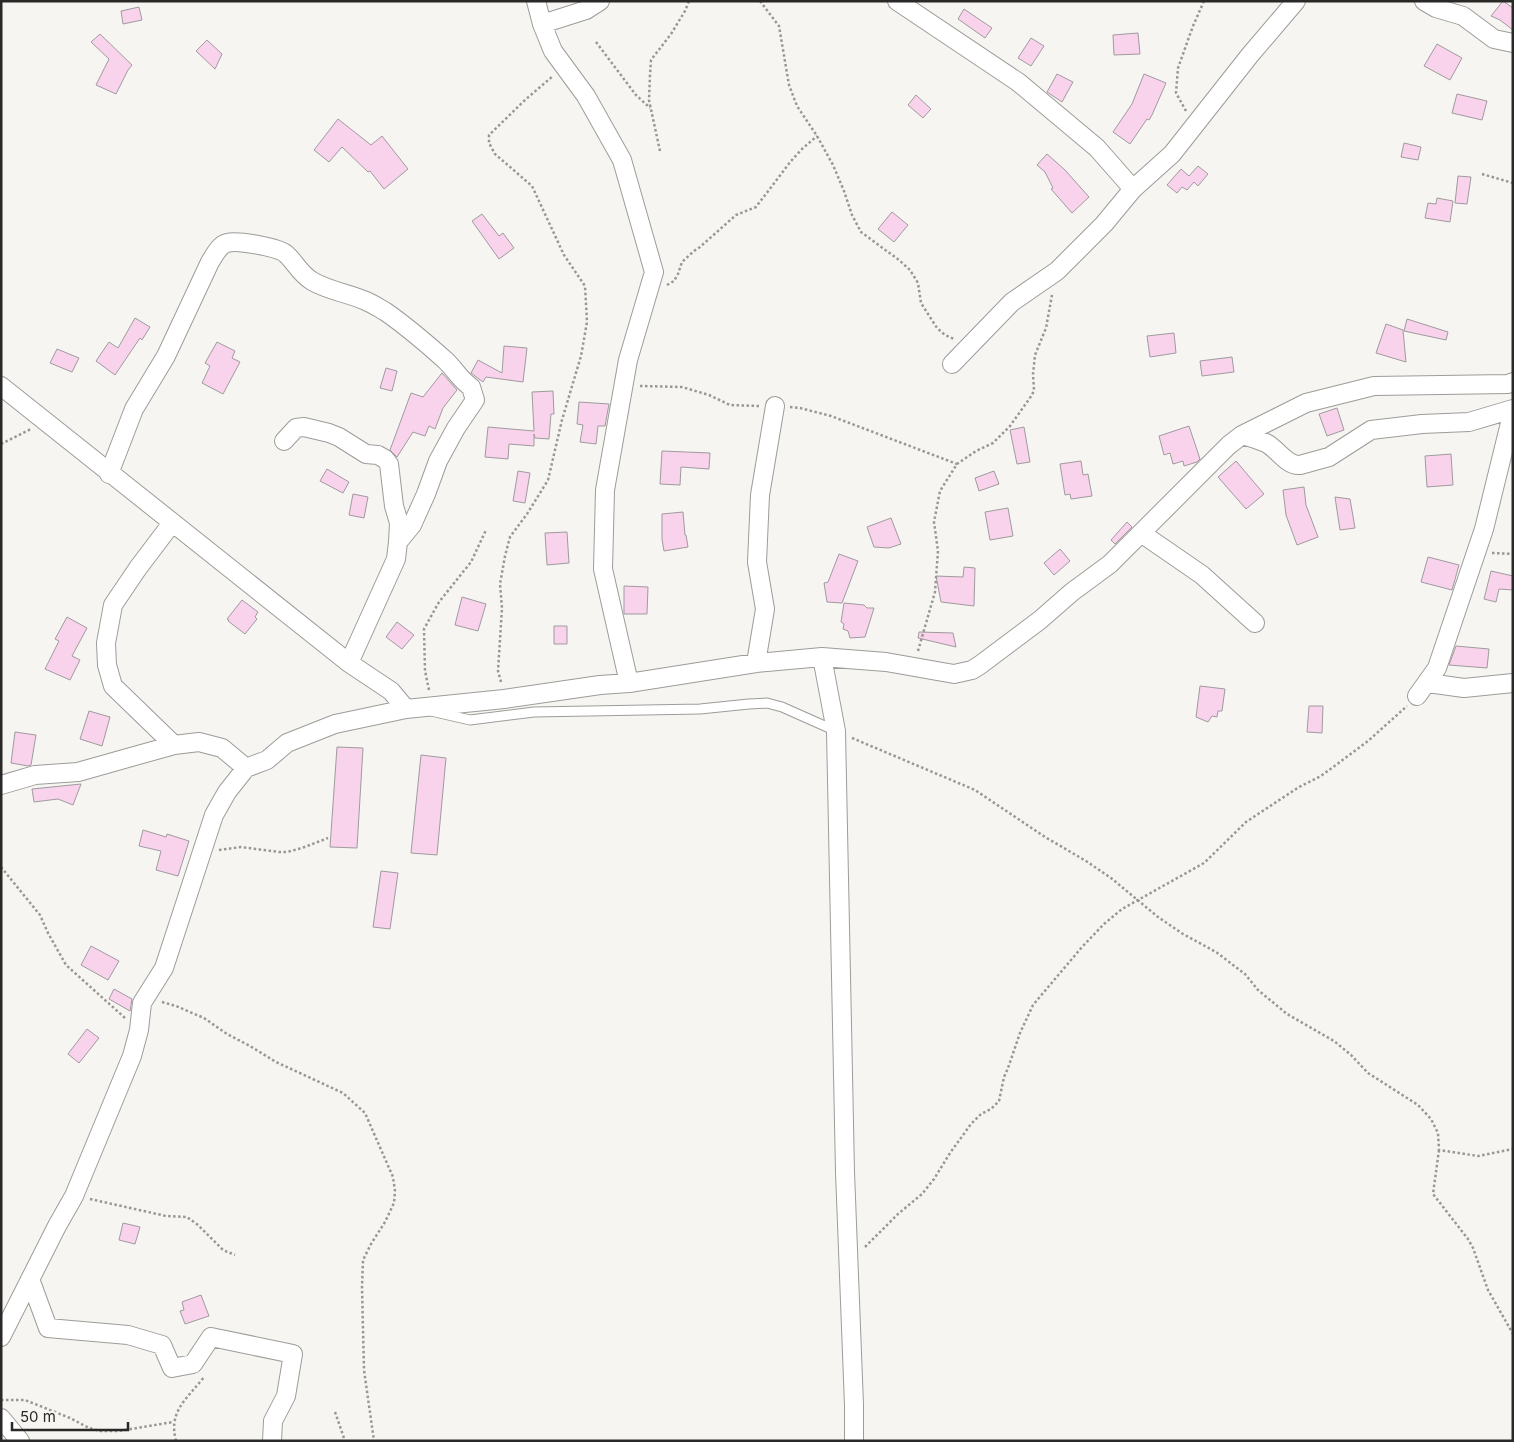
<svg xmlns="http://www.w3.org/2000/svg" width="1514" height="1442" font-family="Inter,sans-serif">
	<rect width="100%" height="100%" fill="#f7f5f2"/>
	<path fill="#f9d2ec" stroke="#9f9b9e" d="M 1503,1 L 1513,8 L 1513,30 L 1500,20 L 1491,16 Z
		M 139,7 L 142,20 L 123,24 L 121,11 Z
		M 964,9 L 992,28 L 985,38 L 958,19 Z
		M 1138,33 L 1140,54 L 1114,55 L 1113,35 Z
		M 100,34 L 132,65 L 128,70 L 116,94 L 96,85 L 109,59 L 91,42 Z
		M 1031,38 L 1044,46 L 1031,66 L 1018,58 Z
		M 207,40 L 222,54 L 215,69 L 196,51 Z
		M 1437,44 L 1462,58 L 1450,80 L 1424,66 Z
		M 1057,74 L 1073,82 L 1062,102 L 1047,92 Z
		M 1144,74 L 1166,83 L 1152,115 L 1149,120 L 1147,119 L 1130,144 L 1113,132 L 1132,104 Z
		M 1457,94 L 1487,101 L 1482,120 L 1452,113 Z
		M 916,95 L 931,109 L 923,118 L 908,105 Z
		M 338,119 L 371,145 L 382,136 L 408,169 L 384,189 L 370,171 L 368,172 L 342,147 L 329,162 L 314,150 Z
		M 1404,143 L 1421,147 L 1418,160 L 1401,157 Z
		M 1047,154 L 1065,170 L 1089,197 L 1072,213 L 1051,189 L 1053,188 L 1045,172 L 1037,165 Z
		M 1198,166 L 1208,174 L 1198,186 L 1194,182 L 1187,190 L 1182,187 L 1177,193 L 1167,185 L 1181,169 L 1189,176 Z
		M 1458,176 L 1471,177 L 1467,204 L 1455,203 Z
		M 1437,198 L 1453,201 L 1450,222 L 1425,218 L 1428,203 L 1436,204 Z
		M 892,212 L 908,225 L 894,242 L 878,229 Z
		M 482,214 L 499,236 L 503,233 L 514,248 L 499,259 L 472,221 Z
		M 135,318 L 150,327 L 142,340 L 140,338 L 115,375 L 96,361 L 109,342 L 118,348 Z
		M 1407,319 L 1448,332 L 1446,340 L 1404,331 Z
		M 1386,324 L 1403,330 L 1406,362 L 1376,353 Z
		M 1174,333 L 1176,353 L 1150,357 L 1147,336 Z
		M 217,342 L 235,351 L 232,358 L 240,362 L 223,394 L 202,383 L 210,366 L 205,363 Z
		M 504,346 L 527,348 L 523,382 L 486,377 L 483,382 L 471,373 L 478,360 L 502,373 Z
		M 57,349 L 79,358 L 72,372 L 50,363 Z
		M 1232,357 L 1234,372 L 1202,376 L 1200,361 Z
		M 386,368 L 397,371 L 392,391 L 380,388 Z
		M 442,373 L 457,390 L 443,408 L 435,429 L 429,426 L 425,436 L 413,432 L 397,457 L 390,450 L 411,393 L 423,397 Z
		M 553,391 L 554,414 L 551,414 L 549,439 L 535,438 L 534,434 L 534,446 L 509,444 L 508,459 L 485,457 L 488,427 L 534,431 L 532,392 Z
		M 579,402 L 609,404 L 605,426 L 598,426 L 596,444 L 580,442 L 583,425 L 577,424 Z
		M 1337,408 L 1344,430 L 1327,436 L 1319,414 Z
		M 1189,426 L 1200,459 L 1197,462 L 1184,466 L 1183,461 L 1173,464 L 1170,453 L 1164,455 L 1159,436 Z
		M 1024,427 L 1030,462 L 1017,464 L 1010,430 Z
		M 662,451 L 710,453 L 709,469 L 681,467 L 680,485 L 660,484 Z
		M 1451,454 L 1453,485 L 1427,487 L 1425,456 Z
		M 1081,461 L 1083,475 L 1088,474 L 1092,496 L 1071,499 L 1070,494 L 1065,495 L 1060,464 Z
		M 1236,461 L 1264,494 L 1246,509 L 1218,477 Z
		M 327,469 L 349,482 L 343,493 L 320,481 Z
		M 518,471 L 530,473 L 525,503 L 513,501 Z
		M 994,471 L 999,484 L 979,491 L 975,478 Z
		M 1304,487 L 1306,505 L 1318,537 L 1297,545 L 1286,515 L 1283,490 Z
		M 353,494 L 368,497 L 364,518 L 349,515 Z
		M 1335,497 L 1350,499 L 1355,528 L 1340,530 Z
		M 1008,508 L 1013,536 L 990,540 L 985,512 Z
		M 683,512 L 685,535 L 686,535 L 688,547 L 664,551 L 662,539 L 662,514 Z
		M 891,518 L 901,544 L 889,548 L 874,547 L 867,527 Z
		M 1127,522 L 1132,527 L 1115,544 L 1111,540 Z
		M 567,532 L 569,563 L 547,565 L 545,533 Z
		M 1060,549 L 1070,561 L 1054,575 L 1044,563 Z
		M 839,554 L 858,561 L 842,603 L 827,602 L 824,583 L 828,582 Z
		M 1428,557 L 1459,565 L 1452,590 L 1421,582 Z
		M 964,567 L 975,568 L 974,606 L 941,602 L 936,576 L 963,577 Z
		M 1491,571 L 1513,576 L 1513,590 L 1499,589 L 1496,602 L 1484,599 Z
		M 624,586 L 648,587 L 647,614 L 624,614 Z
		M 462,597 L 486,604 L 478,631 L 455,625 Z
		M 242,600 L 258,612 L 255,617 L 257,619 L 245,634 L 228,621 L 229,620 L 227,619 Z
		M 844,603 L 864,605 L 867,608 L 874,608 L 865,637 L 850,638 L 848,631 L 843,629 L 844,624 L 841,622 Z
		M 67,617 L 87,628 L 72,656 L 80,660 L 70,680 L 45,669 L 59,641 L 55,639 Z
		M 397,622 L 414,635 L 402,649 L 386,637 Z
		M 554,626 L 567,626 L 567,644 L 554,644 Z
		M 919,632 L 953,633 L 956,647 L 918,638 Z
		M 1456,646 L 1489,649 L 1487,668 L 1449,665 Z
		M 1200,686 L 1225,689 L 1222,711 L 1218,711 L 1217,717 L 1212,716 L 1208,722 L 1196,717 Z
		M 1309,706 L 1323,706 L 1322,733 L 1307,732 Z
		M 89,711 L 110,717 L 102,746 L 80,739 Z
		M 15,732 L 36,735 L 31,765 L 28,766 L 11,763 Z
		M 337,747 L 363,748 L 357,848 L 330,847 Z
		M 421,755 L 446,758 L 437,855 L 411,853 Z
		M 81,784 L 73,805 L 58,799 L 34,802 L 32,789 Z
		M 143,830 L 166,837 L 167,834 L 189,841 L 178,876 L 156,870 L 161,851 L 139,846 Z
		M 381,871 L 398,873 L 390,929 L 373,927 Z
		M 91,946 L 119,961 L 108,980 L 81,965 Z
		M 114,989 L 132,999 L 130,1011 L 109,999 Z
		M 87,1029 L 99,1038 L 79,1063 L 68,1054 Z
		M 123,1223 L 140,1227 L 135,1244 L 119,1240 Z
		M 201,1295 L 209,1316 L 185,1324 L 180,1311 L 184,1310 L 182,1302 Z"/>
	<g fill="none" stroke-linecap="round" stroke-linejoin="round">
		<g stroke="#9d9c99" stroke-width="11">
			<path id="lane" d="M 431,711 L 470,720 L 534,712 L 700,709 L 749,704 L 767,703 L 782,707 L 836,731"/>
		</g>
		<g stroke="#9d9c99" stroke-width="20">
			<path id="street" d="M 536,1 L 542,24 L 553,51 L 586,96 L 622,160 L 654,272 L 628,360 L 605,490 L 603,569 L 629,683
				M 897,1 L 1018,82 L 1097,148 L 1133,189
				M 1424,1 L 1436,8 L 1463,16 L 1494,39 L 1513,43
				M 542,24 L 586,10 L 600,1
				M 952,364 L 1012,302 L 1057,271 L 1104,224 L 1133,189 L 1172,154 L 1250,55 L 1296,1
				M 1,386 L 349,663 L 391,691 L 406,709
				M 1242,435 C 1250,437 1259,440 1266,443 C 1278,449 1286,466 1300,465 L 1329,457 L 1371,430 L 1422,424 L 1469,422 L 1513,409
				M 284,441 L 296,428 L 304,427 L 329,433 L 339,437 L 366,454 L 378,455 L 385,459 L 389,464 L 394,506 L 399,523 L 398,542
				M 109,474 L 134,409 L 166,356 L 210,262 C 214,256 219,245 227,243 C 237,240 278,247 286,254 C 296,263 299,273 312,281 C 329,291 348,293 366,301 C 373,304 379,308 386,312 C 406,326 426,343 445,360 C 455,369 460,380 471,387 L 475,400 L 456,428 L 438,461 L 426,494 L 412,525 L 398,542 L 396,559 L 349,663
				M 172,523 L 138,568 L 113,605 L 106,643 L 107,665 L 113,686 L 174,745
				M 1141,533 L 1202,575 L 1255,623
				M 822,657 L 836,731 L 845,1172 L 854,1405 L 854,1441
				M 756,663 L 765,609 L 757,562 L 760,495 L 775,406
				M 1428,683 L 1464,688 L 1513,683
				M 1417,696 L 1437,668 L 1484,529 L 1513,411
				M 1,785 L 35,775 L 78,772 L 174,745 L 199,742 L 222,748 L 246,768
				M 30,1279 L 48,1328 L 128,1335 L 162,1345 L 172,1368 L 193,1364 L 211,1337 L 293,1354 L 286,1396 L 273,1421 L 272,1441
				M 1,1337 L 57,1226 L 74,1196 L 132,1056 L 139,1030 L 142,1003 L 164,968 L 214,815 L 227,792 L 246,768 L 267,760 L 287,743 L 335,724 L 406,709 L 504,699 L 600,685 L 629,683 L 756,663 L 822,657 L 886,662 L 954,674 L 972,670 L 980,665 L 1040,620 L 1072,592 L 1110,564 L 1229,445 L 1242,435 L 1306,403 L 1374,386 L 1508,384 L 1513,382
				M 1,1418 L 20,1441"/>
		</g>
		<path stroke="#989794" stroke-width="2.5" stroke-dasharray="2.5 2.5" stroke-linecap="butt" d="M 760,1 L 779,26 L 789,85 L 797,106 L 817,136 L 833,165 L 844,191 L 852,215 L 861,232 L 899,260 L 910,270 L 918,283 L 921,303 L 937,328 L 945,335 L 954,339
			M 596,42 L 636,95 L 650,108
			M 1186,111 L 1176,93 L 1178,68 L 1193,26 L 1204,1
			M 660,151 L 649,100 L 650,75 L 651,60 L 671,34 L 685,11 L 689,1
			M 1482,174 L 1513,183
			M 667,285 L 674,281 L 678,274 L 682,262 L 694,251 L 700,247 L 736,215 L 756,207 L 791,161 L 802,149 L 817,136
			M 640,386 L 682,387 L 709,395 L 730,405 L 759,406
			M 790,407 L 800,408 L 831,416 L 957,464
			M 1,444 L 31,429
			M 1492,553 L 1513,554
			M 918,651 L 935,592 L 938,551 L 934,522 L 940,491 L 957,464 L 976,451 L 993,443 L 1010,426 L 1032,395 L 1034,390 L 1033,374 L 1035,355 L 1046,328 L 1052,295
			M 501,682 L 498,671 L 502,608 L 500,584 L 505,556 L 510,537 L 527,514 L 548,480 L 562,420 L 581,356 L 587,322 L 585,286 L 564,255 L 532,186 L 495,154 L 489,143 L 489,135 L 525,100 L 553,76
			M 429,690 L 425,671 L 424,629 L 439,602 L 471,562 L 486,530
			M 852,738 L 975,790 L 1045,837 L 1086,861 L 1111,878 L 1158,917 L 1183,934 L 1216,952 L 1245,974 L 1258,990 L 1287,1014 L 1334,1041 L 1351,1055 L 1368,1073 L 1418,1105 L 1431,1119 L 1438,1133 L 1439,1150 L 1478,1156 L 1513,1149
			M 219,850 L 241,847 L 279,852 L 287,852 L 302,848 L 328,838
			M 1,867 L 40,915 L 48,933 L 66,965 L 125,1018
			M 162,1002 L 176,1006 L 204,1018 L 227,1034 L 250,1046 L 276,1062 L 343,1093 L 365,1113 L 393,1177 L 395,1191 L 394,1203 L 385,1222 L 371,1244 L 363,1260 L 362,1287 L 364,1370 L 374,1441
			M 1439,1150 L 1433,1194 L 1468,1239 L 1473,1248 L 1488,1290 L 1513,1334
			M 90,1199 L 166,1216 L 187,1217 L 198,1225 L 223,1250 L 235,1255
			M 865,1247 L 898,1214 L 922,1194 L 934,1179 L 950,1153 L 971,1124 L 981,1114 L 991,1109 L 999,1101 L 1004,1077 L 1008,1068 L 1020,1033 L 1033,1005 L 1082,947 L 1104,924 L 1122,909 L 1204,863 L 1246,822 L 1299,787 L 1321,776 L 1368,741 L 1407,706
			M 1,1400 L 25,1400 L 70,1418 L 89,1428 L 100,1431 L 119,1431 L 173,1422
			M 335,1412 L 345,1441
			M 176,1441 C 168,1411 187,1399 204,1377"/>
		<use href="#lane" stroke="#fff" stroke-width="9"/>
		<use href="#street" stroke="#fff" stroke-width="18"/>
	</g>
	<rect width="1514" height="1442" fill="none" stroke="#2a2928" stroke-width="5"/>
	<path d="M12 1422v8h116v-8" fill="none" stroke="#2a2928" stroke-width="2.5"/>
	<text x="20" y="1422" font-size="15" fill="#2a2928" stroke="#f7f5f2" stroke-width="4" paint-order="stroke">50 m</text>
</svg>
